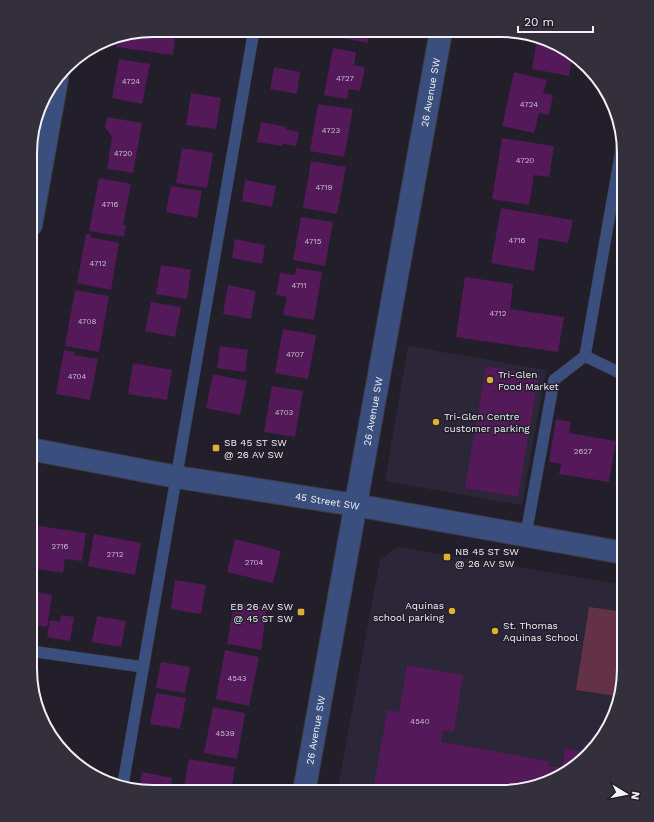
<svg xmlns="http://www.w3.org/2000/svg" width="654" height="822" font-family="'Work Sans',sans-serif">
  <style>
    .built { fill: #2b2739 }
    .green { fill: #643247 }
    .building { fill: #531958 }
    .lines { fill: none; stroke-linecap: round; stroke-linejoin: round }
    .service-casing { stroke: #3f3c48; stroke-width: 12 }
    .minor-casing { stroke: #3f3c48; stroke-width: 24 }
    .tertiary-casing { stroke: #3f3c48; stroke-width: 24 }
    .service { stroke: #3a4f7d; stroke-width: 11 }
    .minor { stroke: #3a4f7d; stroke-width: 22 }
    .tertiary { stroke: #3a4f7d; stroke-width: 22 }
    .poi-dot { fill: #e0b034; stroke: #221f2b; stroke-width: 1.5 }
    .labels { text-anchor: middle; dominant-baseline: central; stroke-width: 3; stroke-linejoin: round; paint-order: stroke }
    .number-label { font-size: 8px; fill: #cbbbd2 }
    .street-label { font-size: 10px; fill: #f3f1fa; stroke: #221f2b }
    .poi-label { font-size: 10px; fill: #f3f1fa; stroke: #221f2b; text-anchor: start }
    .rim { fill: none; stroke: #f3f1fa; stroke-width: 2 }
  </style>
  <rect width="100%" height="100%" fill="#221f2b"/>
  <g class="built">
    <path d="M408,346l138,24 -24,135 -137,-24z"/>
    <path d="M398,547l226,38v92l-21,60 -41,39 -53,16h-172l43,-232z"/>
  </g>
  <path class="green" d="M589,607l35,5v65l-7,19 -41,-6z"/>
  <g class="building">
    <path d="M153,30h23l-3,25 -57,-8 2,-11z"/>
    <path d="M281,30h27l-1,7 -26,-4z"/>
    <path d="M337,31h33l-2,12 -32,-6z"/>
    <path d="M537,39l33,12 2,3 -3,22 -37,-7z"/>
    <path d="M333,48l23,4 -2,13 11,2 -5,24 -11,-2 -2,10 -23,-4z"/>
    <path d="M119,59l31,5 -8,40 -30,-6z"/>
    <path d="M274,67l26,5 -3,22 -27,-5z"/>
    <path d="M514,72l33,8 -4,13 10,2 -4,20 -10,-2 -5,20 -32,-7z"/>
    <path d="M191,93l30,5 -5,31 -30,-4z"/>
    <path d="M318,104l35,5 -9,48 -34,-6z"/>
    <path d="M107,117l35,6 -9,50 -26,-4 5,-32 -7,-10z"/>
    <path d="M261,122l25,5v2l13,3 -3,14 -13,-2v2l-26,-4z"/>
    <path d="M502,138l52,8 -5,31 -15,-2 -5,30 -37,-6z"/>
    <path d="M182,148l31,5 -6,35 -31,-5z"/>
    <path d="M311,161l35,6 -9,47 -34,-6z"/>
    <path d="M99,178l32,6 -8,41h3l-2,12 -35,-6z"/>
    <path d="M245,180l31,6 -4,21 -30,-6z"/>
    <path d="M171,186l31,5 -5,27 -31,-6z"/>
    <path d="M501,208l72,12 -5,23 -29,-5 -5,33 -43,-8z"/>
    <path d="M301,217l32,5 -8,44 -32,-6z"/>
    <path d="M86,234h5l-1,3 29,6 -8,47 -34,-7z"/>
    <path d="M235,239l30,6 -3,19 -30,-6z"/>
    <path d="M161,265l30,5 -4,29 -31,-5z"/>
    <path d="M296,268l26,4 -8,48 -31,-5 4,-18 -11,-2 4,-22 15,2z"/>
    <path d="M465,277l48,7 -3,25 54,8 -6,35 -102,-15z"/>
    <path d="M228,285l28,6 -5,28 -28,-5z"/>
    <path d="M75,290l34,6 -10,56 -34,-6z"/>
    <path d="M151,302l30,5 -6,30 -30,-6z"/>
    <path d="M283,329l33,6 -8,44 -33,-6z"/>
    <path d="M220,346l28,4 -3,22 -28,-4z"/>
    <path d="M64,350l11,2 -1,3 24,4 -8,41 -34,-6z"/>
    <path d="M133,363l39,7 -5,30 -39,-6z"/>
    <path d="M486,366l53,9 -21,122 -53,-9z"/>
    <path d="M213,374l34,7 -7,34 -34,-7z"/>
    <path d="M272,386l31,5 -8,46 -31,-5z"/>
    <path d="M556,419l15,3 -2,11 47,8 -7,41 -50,-8 2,-10 -12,-2z"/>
    <path d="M39,526l47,7 -4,28 -17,-2 -2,14 -31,-5z"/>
    <path d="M94,534l47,9 -6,32 -47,-9z"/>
    <path d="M235,539l46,12 -8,32 -46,-11z"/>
    <path d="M175,580l31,5 -5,29 -30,-5z"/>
    <path d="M30,591l22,4 -5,32 -17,-3z"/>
    <path d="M234,602l33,5 -6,43 -34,-6z"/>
    <path d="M61,615l13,2 -4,24 -23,-4 3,-17 10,2z"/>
    <path d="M97,616l29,5 -5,26 -29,-5z"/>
    <path d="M225,650l34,7 -10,49 -33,-7z"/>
    <path d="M161,662l29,5 -5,26 -29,-5z"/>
    <path d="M407,665l56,10 -9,57 -11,-2 -2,12 108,19 -1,5 14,2 3,-20 23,4 -26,24 -53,16h-136l14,-82 12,2z"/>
    <path d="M156,693l30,5 -6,31 -30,-5z"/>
    <path d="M213,707l32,6 -8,46 -33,-6z"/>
    <path d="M189,759l46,8 -4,25h-48z"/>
    <path d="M142,772l30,6 -2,14h-25l-6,-2z"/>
  </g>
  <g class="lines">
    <g class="service-casing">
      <g id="service">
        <path d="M585,356l37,-211"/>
        <path d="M526,534l28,-154 31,-24 39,19"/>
        <path d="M30,651l113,16"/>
        <path d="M123,784l131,-754"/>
      </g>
    </g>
    <g class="minor-casing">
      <path id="minor" d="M31,225l26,-146"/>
    </g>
    <g class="tertiary-casing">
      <g id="tertiary">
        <path id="s1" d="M30,449l147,28 178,28 269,48"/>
        <path id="s2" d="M304,792l137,-761"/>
      </g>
    </g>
    <use href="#service" class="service"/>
    <use href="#minor" class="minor"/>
    <use href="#tertiary" class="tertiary"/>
  </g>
  <g class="poi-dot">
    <circle cx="490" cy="380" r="4"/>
    <circle cx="436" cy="422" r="4"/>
    <rect x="212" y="444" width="8" height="8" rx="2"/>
    <rect x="443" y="553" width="8" height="8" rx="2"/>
    <circle cx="452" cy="611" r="4"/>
    <rect x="297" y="608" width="8" height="8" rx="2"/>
    <circle cx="495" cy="631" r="4"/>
  </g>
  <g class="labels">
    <g class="number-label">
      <text x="345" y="78">4727</text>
      <text x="131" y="81">4724</text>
      <text x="529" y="104">4724</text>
      <text x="331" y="130">4723</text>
      <text x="123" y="153">4720</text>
      <text x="525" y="160">4720</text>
      <text x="324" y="187">4719</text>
      <text x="110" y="204">4716</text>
      <text x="517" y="240">4716</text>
      <text x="313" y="241">4715</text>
      <text x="98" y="263">4712</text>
      <text x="299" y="285">4711</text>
      <text x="498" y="313">4712</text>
      <text x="87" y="321">4708</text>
      <text x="295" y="354">4707</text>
      <text x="77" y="376">4704</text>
      <text x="284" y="412">4703</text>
      <text x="583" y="451">2627</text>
      <text x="60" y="546">2716</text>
      <text x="115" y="554">2712</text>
      <text x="254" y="562">2704</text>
      <text x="237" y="678">4543</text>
      <text x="420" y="721">4540</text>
      <text x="225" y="733">4539</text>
    </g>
    <g class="street-label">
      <text stroke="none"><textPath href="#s2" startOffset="711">26 Avenue SW</textPath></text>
      <text stroke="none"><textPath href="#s2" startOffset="387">26 Avenue SW</textPath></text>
      <text stroke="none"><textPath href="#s1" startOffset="302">45 Street SW</textPath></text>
      <text stroke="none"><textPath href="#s2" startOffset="63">26 Avenue SW</textPath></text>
    </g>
    <g class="poi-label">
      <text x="498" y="374">Tri-Glen<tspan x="498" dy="12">Food Market</tspan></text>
      <text x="444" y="416">Tri-Glen Centre<tspan x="444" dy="12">customer parking</tspan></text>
      <text x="224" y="442">SB 45 ST SW<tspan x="224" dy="12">@ 26 AV SW</tspan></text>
      <text x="455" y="551">NB 45 ST SW<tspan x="455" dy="12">@ 26 AV SW</tspan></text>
      <text x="444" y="605" text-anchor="end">Aquinas<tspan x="444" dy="12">school parking</tspan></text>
      <text x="293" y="606" text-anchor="end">EB 26 AV SW<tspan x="293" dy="12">@ 45 ST SW</tspan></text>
      <text x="503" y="625">St. Thomas<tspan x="503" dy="12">Aquinas School</tspan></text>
    </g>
  </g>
  <path d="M0 0H654V822H0ZM153 37H501A116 116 0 0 1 617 153V669A116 116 0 0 1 501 785H153A116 116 0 0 1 37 669V153A116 116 0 0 1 153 37Z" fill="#33303c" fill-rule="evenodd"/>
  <path class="rim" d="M153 37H501A116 116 0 0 1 617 153V669A116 116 0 0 1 501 785H153A116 116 0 0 1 37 669V153A116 116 0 0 1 153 37Z"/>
  <g transform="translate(626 794) rotate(100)" stroke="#221f2b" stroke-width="3" paint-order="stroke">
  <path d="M0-3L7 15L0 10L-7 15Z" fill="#f3f1fa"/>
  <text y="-6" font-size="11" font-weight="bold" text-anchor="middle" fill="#f3f1fa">N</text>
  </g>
  <path d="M518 26v6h75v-6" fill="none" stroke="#f3f1fa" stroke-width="2"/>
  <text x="524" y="26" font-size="12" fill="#f3f1fa" stroke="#221f2b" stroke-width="3" paint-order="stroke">20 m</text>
</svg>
